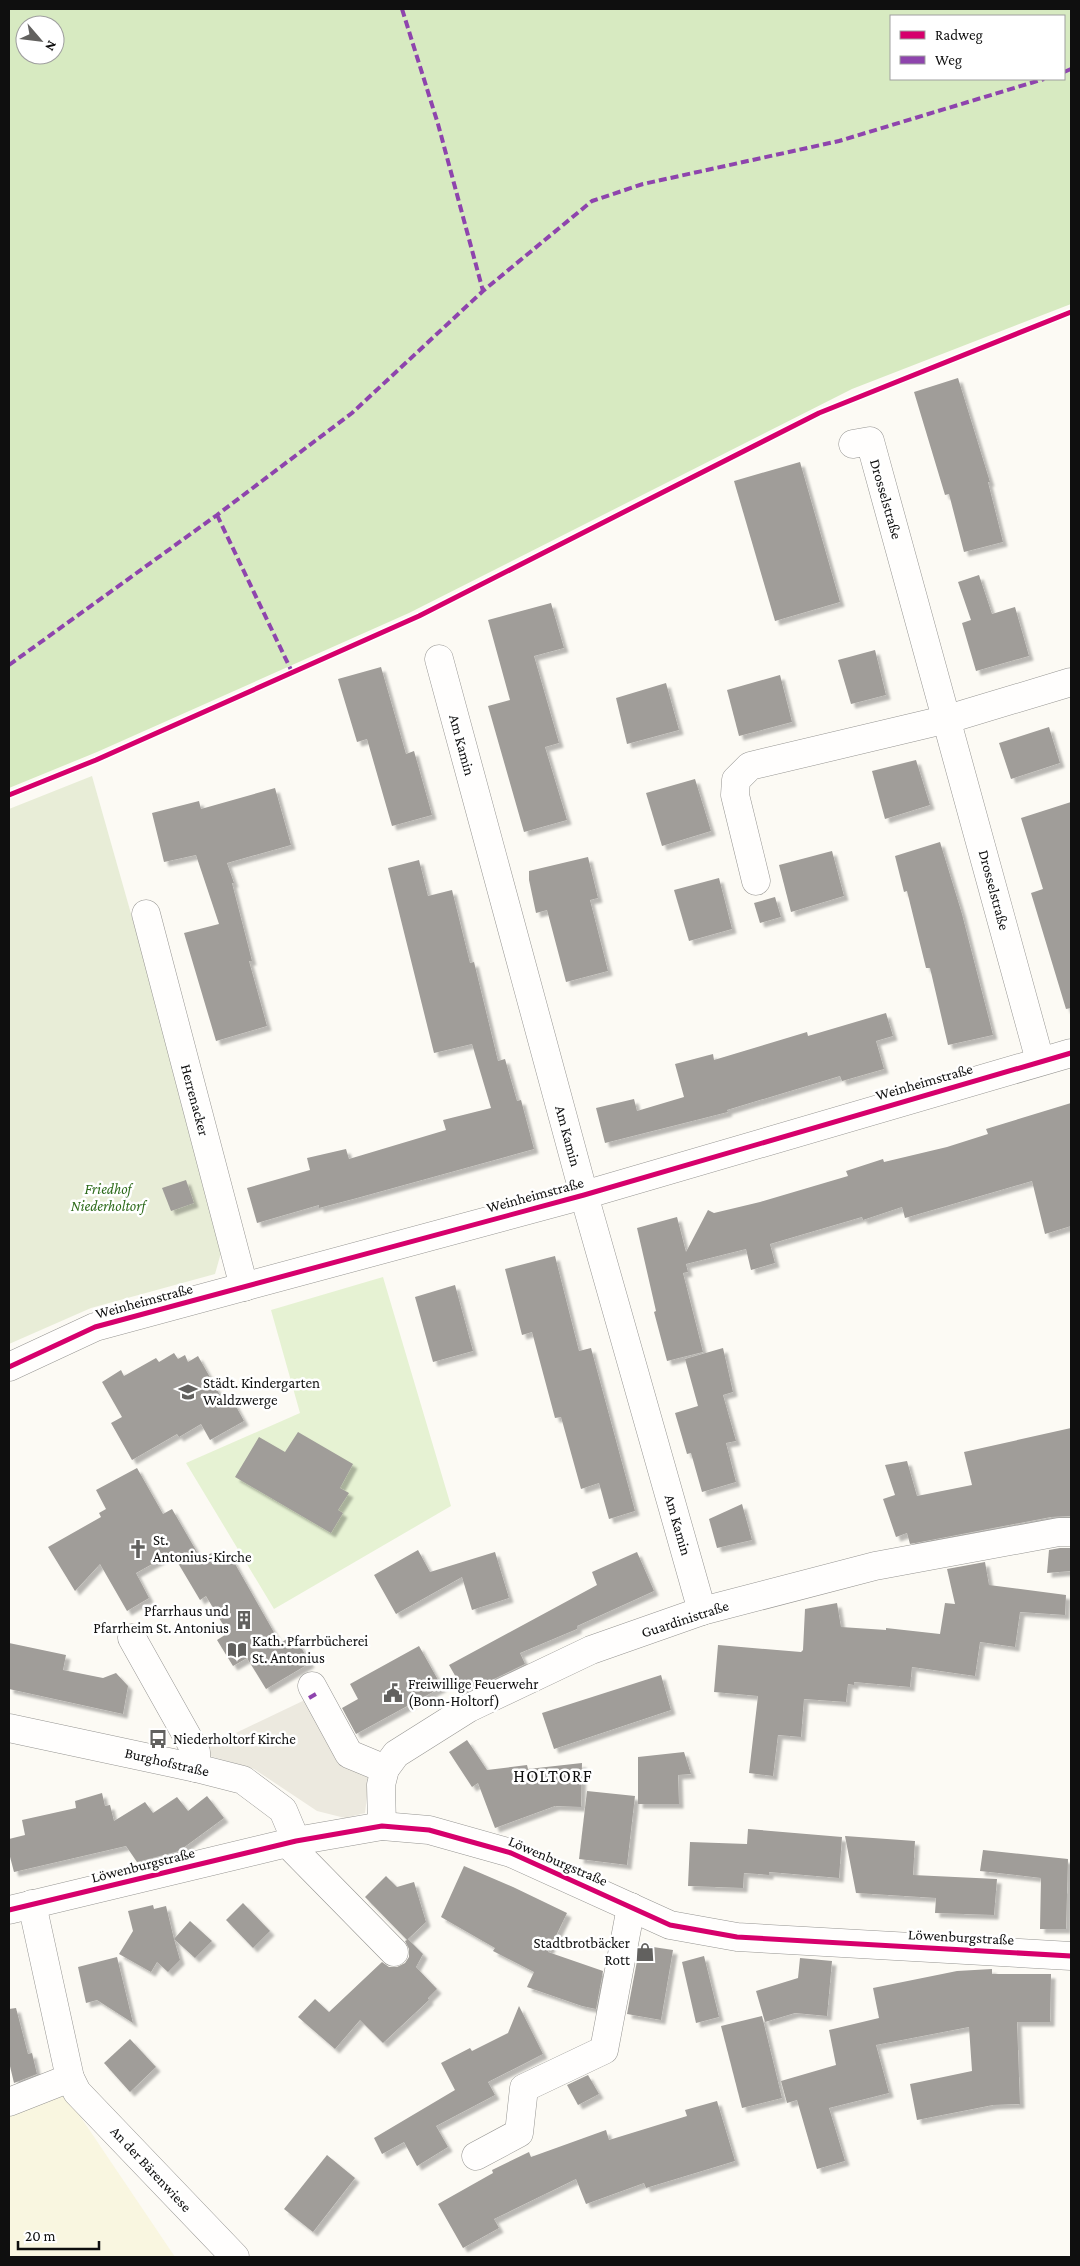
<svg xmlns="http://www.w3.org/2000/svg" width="1080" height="2266" font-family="'Crimson Pro',serif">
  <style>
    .farmland { fill: #f9f6e0 }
    .green { fill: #e6f2d3 }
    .forest { fill: #d7eac1; fill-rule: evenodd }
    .cemetery { fill: #e8edd7 }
    .plaza { fill: #ece9df }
    .building { fill: #a09d99; filter: url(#shadow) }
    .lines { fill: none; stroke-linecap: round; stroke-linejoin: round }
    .minor-casing { stroke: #969592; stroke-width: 29 }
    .minor { stroke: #fffefd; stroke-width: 28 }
    .quiet { stroke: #8e44ad; stroke-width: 4; stroke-dasharray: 8 4; stroke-linecap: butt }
    .cycleway-casing { stroke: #fff; stroke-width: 8 }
    .cycleway { stroke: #d6006c; stroke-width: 5 }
    .labels { text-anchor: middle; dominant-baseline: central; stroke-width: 5; stroke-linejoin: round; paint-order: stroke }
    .street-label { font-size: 15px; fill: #0f0f0f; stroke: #fff }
    .park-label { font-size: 15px; font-style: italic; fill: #2d6b1b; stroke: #fff }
    .poi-label { font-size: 15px; fill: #0f0f0f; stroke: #fff; text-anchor: start }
    .quarter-label { font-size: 18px; letter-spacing: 1px; fill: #0f0f0f; stroke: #fff }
  </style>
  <defs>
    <filter id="shadow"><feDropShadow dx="4.5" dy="4.5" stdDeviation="1" flood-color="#0004"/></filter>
  </defs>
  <rect width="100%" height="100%" fill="#fcfaf4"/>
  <path class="farmland" d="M55,2079l120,178h-166v-160z"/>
  <path class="green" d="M383,1277l68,229 -177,103 -88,-146 114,-50 -29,-103z"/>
  <path class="forest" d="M9,9h1062v295l-219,85 -443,224 -312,139 -88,36zM891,16h173v63h-173zM25,25h30v30h-30z"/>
  <path class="cemetery" d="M92,776l132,466 -9,32 -124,34 -82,36v-535z"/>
  <path class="plaza" d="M309,1698l61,74 -5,41 -20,5 -28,-7 -63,-42 -58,-17z"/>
  <g class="building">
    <path d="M958,378l32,104h-2l15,60 -39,10 -15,-58 -4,1 -31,-103z"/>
    <path d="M800,462l40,140 -65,19 -41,-140z"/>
    <path d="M979,575l13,39 23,-7 14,49 -53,15 -14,-48 9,-3 -13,-38z"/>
    <path d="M551,603l13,45 -30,8 25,87 -14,4 22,73 -43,12 -36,-126 22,-6 -22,-80z"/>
    <path d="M875,650l11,45 -35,9 -13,-44z"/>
    <path d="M381,667l25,87 8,-3 18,64 -40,11 -25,-87 -10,3 -19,-63z"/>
    <path d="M780,675l12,47 -53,14 -12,-46z"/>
    <path d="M666,683l13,47 -52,14 -11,-46z"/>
    <path d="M1049,727l11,36 -49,16 -12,-36z"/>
    <path d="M916,760l14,45 -45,14 -13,-48z"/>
    <path d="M695,779l16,52 -49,15 -16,-53z"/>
    <path d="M275,788l16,57 -64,18 7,20h-2l20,78h-3l18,65 -51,15 -32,-108 35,-9 -23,-69 -32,7 -12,-49 47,-12 2,8z"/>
    <path d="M1071,802v206l-5,1 -35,-116 12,-4 -22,-71z"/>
    <path d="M940,842l22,72 31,121 -45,10 -18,-77h-4l-19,-77 -3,1 -9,-36z"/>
    <path d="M832,851l12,45 -53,16 -12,-47z"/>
    <path d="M588,857l10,41 -8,2 18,71 -42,11 -19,-72 -11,3 -7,-33v-9z"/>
    <path d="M419,860l9,36 24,-6 18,73 4,-1 24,99 7,-2 12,42 4,-1 13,49 -177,49 -38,10v-3l-62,18 -10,-35 63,-18 -3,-12 39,-9 3,10 97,-29 -3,-10 48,-12 -19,-64 -38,9 -46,-185z"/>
    <path d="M719,878l13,51 -43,12 -15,-51z"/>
    <path d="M775,897l6,20 -21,6 -6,-20z"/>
    <path d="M886,1013l7,23 -17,5 8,28 -42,12 -2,-5 -113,34 1,2 -123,31 -9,-35 38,-9 3,12 47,-14 -9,-33 38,-10 1,6 93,-28 1,4z"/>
    <path d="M1071,1103v123l-26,8 -13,-53 -127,37 -3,-11 -39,13 -1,-3 -92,27 5,19 -24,7 -5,-21 -60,15 2,8 -5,1 20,79 -36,9 -13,-49 2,-1 -19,-83 40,-11 9,35 22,-42 6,3 46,-11 88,-26 -2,-5 37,-12 1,3 63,-15 41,-13 -2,-5z"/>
    <path d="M186,1180l8,23 -23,8 -9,-23z"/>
    <path d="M555,1256l24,95 12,-3 44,163 -26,8 -10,-36 -18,6 -20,-72 -6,1 -23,-86 -10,3 -17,-66z"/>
    <path d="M455,1285l18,66 -40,11 -18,-65z"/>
    <path d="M723,1348l10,44 -10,3 13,46 -10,2 10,39 -34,10 -11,-39 -4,1 -12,-41 23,-7 -13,-47z"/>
    <path d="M174,1353l4,6 7,-4 3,7 10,-6 23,41 3,-2 4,6 4,-2 12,22 -34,19 -9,-16 -22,13 -2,-3 -45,26 -21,-37 11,-6 -20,-35 19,-12 3,6 32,-18 3,4z"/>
    <path d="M1071,1428v88l-20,1 -141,27 -3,-11 -11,4 -13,-38 12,-4 -10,-30 22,-4 10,35 55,-11 -8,-33z"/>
    <path d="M298,1432l55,32 -13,24 9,5 -11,17 5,3 -12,20 -96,-56 24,-40 26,15z"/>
    <path d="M137,1468l26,46 9,-5 29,50 12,-7 6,10 11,-7 50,88 14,-8 16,28 -44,26 -19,-31 -14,8 -16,-26 11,-7 -22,-37 -6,4 -28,-47 -36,20 13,25 -22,13 -27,-47 -25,27 -27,-44 53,-30 -2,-4 7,-4 -10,-19z"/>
    <path d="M742,1504l10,36 -35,8 -8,-29z"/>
    <path d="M1060,1548h11v23l-24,2 2,-23z"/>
    <path d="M418,1550l12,22 65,-20 14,46 -37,12 -10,-33 -66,37 -22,-39z"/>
    <path d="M637,1552l17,39 -77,35v3l-57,24 5,11 -60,29 -16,-28 148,-80 -5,-13z"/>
    <path d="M985,1562l4,23 77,10 -1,20 -45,-3 -5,35 -35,-5 -5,34 -63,-9 -2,20 -56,-5v3l-6,-1 -2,18 -42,-3 -3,38 -23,-2 -5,41 -24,-3 9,-77 -44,-4 4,-47 83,7 2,-2 2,-41 32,-6 4,24 45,3v-2l54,6 5,-31 10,1 -8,-35z"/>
    <path d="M9,1643l57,12 -3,15 40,8 13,-5 12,13 -5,28 -114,-25z"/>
    <path d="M419,1646l23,41 -86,47 -14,-26 16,-9 -8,-15z"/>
    <path d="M661,1675l10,35 -117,39 -12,-36z"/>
    <path d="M467,1740l20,30 40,-5 1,4 54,-6 -1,44 -26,-1 -60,22 -17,-45 -6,4 -23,-35z"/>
    <path d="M684,1752l7,22 -13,1 1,29h-41v-47z"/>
    <path d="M587,1791l48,5 -8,69 -48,-6z"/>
    <path d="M102,1793l3,13 5,-1 4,16 31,-19 8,11 24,-16 11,14 19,-15 17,22 -45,33 -42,11 -11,-16 -112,26 -5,-19v-14l16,-4 -3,-15 54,-12 -1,-7z"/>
    <path d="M748,1829l94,8 -3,41 -70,-6v3l-25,-2 -1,15 -55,-2 2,-44 57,2z"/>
    <path d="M845,1836l70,5 -2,34 84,4 -3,36 -59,-2 1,-15 -80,-5z"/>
    <path d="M983,1850l85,9 -2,70h-26l1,-51 -61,-7z"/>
    <path d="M464,1866l49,21 54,26 -19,39 55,19 -7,38 -14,-3 -55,-19 7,-15 -41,-21 2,-3 -54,-31z"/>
    <path d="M386,1876l11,11 17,-5 12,40 -18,17 15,15 -7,13 21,22 -9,9 1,2 -46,43 -23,-23 -25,29 -37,-32 17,-18 14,13 53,-50 7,5h8l8,-4 4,-6v-8l-4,-8 2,-1 -42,-43z"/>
    <path d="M243,1903l27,28 -17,17 -27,-28z"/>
    <path d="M153,1905l1,4 12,-3 8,33 16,-18 22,20 -17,17 -21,-19 6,21 -12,12 -11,-10 -6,10 -32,-18 14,-23 -5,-20z"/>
    <path d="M640,1945l33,5 -12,70 -34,-6z"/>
    <path d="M704,1956l15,61 -23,6 -14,-61z"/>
    <path d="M117,1957l16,66 -36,-23 -11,3 -8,-36z"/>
    <path d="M800,1958l32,3 -5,55 -32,-3 -30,9 -9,-31 42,-13z"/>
    <path d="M992,1969v5h59l-1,48h-33l3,82 -27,1 -76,15 -7,-36 62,-13 -3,-44 -93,18 13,48 -60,15 16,53 -28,8 -20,-69 -10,3 -6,-22 55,-16 -7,-35 50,-12 -6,-30 84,-17z"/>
    <path d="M519,2006l24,48 -55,28 7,13 -59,31 12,21 -31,19 -13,-24 -22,12 -8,-16 81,-48 -14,-27 29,-15 2,3 36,-18z"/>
    <path d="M16,2008l12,46 4,-1 5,21 -23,9 -5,-21v-53z"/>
    <path d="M762,2016l20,82 -40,10 -21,-82z"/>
    <path d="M130,2039l26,28 -26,25 -26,-29z"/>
    <path d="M588,2075l11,19 -21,11 -11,-20z"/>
    <path d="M717,2101l18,60 -89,27 -2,-5 -58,21 -10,-25 -82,40 5,9 -36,20 -25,-44 55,-31 -1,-3 37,-18 2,5 75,-27 3,10 78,-24 -2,-6z"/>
    <path d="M327,2155l28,23 -42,54 -29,-23z"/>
  </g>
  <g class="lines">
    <g class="minor-casing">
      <g id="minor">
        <path d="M853,444l17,-3 170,620"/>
        <path d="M439,659l145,536 118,416"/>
        <path d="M756,881l-21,-86 1,-15 14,-14 198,-47 123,-37"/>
        <path d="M146,914l98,373"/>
        <path d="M9,1367l86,-40 489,-132 487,-142"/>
        <path d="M132,1638l64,114v16"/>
        <path d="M312,1686l37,68 36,15"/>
        <path d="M9,1728l187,40 47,12 40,30 13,31"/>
        <path d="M382,1826l-1,-41 4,-16 11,-15 73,-46 122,-58 111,-39 173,-45 184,-34h12"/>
        <path d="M287,1843l107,109"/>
        <path d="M32,1904l38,174 7,14 158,165"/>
        <path d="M9,1910l287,-69 86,-15 47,4 82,23 159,72 67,12 334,19"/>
        <path d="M9,2102l61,-24"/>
        <path d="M476,2156l43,-23 5,-45 80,-38 27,-143"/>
      </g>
    </g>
    <use href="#minor" class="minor"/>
    <g class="quiet">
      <path d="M402,9l36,115 45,167"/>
      <path d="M1064,72l7,-3"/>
      <path d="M217,515l75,157"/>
      <path d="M9,665l208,-150 135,-102 131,-122 109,-90 51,-17 196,-43 205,-62"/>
      <path d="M309,1698l7,-4"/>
    </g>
    <g class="cycleway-casing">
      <g id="cycleway">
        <path d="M9,795l87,-35 323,-144 400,-203 252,-101"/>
        <path d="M9,1367l86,-40 489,-132 487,-142"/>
        <path d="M9,1910l287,-69 86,-15 47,4 82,23 159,72 67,12 334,19"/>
      </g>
    </g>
    <use href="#cycleway" class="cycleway"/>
  </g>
  <defs>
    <g id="school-bare" transform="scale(1.5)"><path d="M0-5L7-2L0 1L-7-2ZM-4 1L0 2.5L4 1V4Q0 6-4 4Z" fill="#62615f" stroke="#fff" stroke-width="2.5" paint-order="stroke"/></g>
    <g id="church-bare" transform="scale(1.5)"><path d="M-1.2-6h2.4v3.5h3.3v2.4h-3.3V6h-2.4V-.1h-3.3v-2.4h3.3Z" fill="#62615f" stroke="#fff" stroke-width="2.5" paint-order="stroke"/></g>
    <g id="building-bare" transform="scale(1.5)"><path d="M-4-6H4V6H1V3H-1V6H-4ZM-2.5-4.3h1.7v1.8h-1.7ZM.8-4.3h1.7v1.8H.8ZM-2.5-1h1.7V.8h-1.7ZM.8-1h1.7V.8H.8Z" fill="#62615f" stroke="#fff" stroke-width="2.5" paint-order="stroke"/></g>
    <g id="library-bare" transform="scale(1.5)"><path d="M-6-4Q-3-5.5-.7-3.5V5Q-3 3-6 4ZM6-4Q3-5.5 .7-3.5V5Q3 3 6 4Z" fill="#62615f" stroke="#fff" stroke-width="2.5" paint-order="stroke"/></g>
    <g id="civic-bare" transform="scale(1.5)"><path d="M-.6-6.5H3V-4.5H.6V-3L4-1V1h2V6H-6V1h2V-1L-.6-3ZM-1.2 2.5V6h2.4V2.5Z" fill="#62615f" stroke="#fff" stroke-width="2.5" paint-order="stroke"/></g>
    <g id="bus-bare" transform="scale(1.5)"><path d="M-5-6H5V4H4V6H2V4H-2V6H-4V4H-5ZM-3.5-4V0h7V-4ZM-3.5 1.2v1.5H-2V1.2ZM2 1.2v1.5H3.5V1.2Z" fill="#62615f" stroke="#fff" stroke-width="2.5" paint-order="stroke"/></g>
    <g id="shop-bare" transform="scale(1.5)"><path d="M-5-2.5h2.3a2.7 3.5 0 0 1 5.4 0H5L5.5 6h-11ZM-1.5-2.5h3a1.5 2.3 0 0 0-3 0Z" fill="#62615f" stroke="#fff" stroke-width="2.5" paint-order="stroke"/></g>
  </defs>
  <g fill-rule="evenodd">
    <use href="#school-bare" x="188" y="1392"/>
    <use href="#church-bare" x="138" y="1549"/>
    <use href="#building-bare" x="244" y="1620"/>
    <use href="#library-bare" x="237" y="1650"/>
    <use href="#civic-bare" x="393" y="1693"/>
    <use href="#bus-bare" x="158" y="1739"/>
    <use href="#shop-bare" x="645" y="1952"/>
  </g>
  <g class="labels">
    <g class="street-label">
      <text transform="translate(886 499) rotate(74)">Drosselstraße</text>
      <text transform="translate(462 745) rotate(75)">Am Kamin</text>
      <text transform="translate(994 890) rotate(75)">Drosselstraße</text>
      <text transform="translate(924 1082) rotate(-16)">Weinheimstraße</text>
      <text transform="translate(195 1100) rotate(75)">Herrenacker</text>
      <text transform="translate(568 1136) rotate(75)">Am Kamin</text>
      <text transform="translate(535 1195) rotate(-15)">Weinheimstraße</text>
      <text transform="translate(144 1301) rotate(-15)">Weinheimstraße</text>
      <text transform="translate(678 1525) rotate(74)">Am Kamin</text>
      <text transform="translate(685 1619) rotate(-18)">Guardinistraße</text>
      <text transform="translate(167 1762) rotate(13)">Burghofstraße</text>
      <text transform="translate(558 1861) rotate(23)">Löwenburgstraße</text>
      <text transform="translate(143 1865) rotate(-14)">Löwenburgstraße</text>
      <text transform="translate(961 1937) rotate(3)">Löwenburgstraße</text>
      <text transform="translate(151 2169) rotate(47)">An der Bärenwiese</text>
    </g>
    <g class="park-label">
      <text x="108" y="1189">Friedhof<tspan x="108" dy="17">Niederholtorf</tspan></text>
    </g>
    <g class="poi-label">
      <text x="203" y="1383">Städt. Kindergarten<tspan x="203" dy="17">Waldzwerge</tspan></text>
      <text x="153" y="1540">St.<tspan x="153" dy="17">Antonius-Kirche</tspan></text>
      <text x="229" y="1611" text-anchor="end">Pfarrhaus und<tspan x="229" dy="17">Pfarrheim St. Antonius</tspan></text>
      <text x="252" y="1641">Kath. Pfarrbücherei<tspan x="252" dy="17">St. Antonius</tspan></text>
      <text x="408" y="1684">Freiwillige Feuerwehr<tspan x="408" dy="17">(Bonn-Holtorf)</tspan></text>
      <text x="173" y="1739">Niederholtorf Kirche</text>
      <text x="630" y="1943" text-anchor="end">Stadtbrotbäcker<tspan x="630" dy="17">Rott</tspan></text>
    </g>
    <g class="quarter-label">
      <text x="553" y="1776">HOLTORF</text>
    </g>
  </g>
  <rect width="1080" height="2266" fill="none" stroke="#0f0f0f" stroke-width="20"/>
  <rect x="890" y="15" width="175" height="65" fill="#ffffff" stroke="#9f9f9f"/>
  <rect x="900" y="31" width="25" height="8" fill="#d6006c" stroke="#9f9f9f"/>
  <text x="935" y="40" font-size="15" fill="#0f0f0f">Radweg</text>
  <rect x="900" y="56" width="25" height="8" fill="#8e44ad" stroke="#9f9f9f"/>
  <text x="935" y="65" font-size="15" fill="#0f0f0f">Weg</text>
  <g transform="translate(40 40) rotate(118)"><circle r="24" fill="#ffffff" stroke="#9f9f9f"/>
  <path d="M0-4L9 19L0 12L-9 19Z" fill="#62615f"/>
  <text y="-8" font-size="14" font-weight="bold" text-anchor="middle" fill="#0f0f0f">N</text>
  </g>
  <path d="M18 2241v8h81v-8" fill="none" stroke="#0f0f0f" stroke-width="2.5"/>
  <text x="25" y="2241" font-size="15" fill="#0f0f0f" stroke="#ffffff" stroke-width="4" paint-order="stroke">20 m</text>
</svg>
